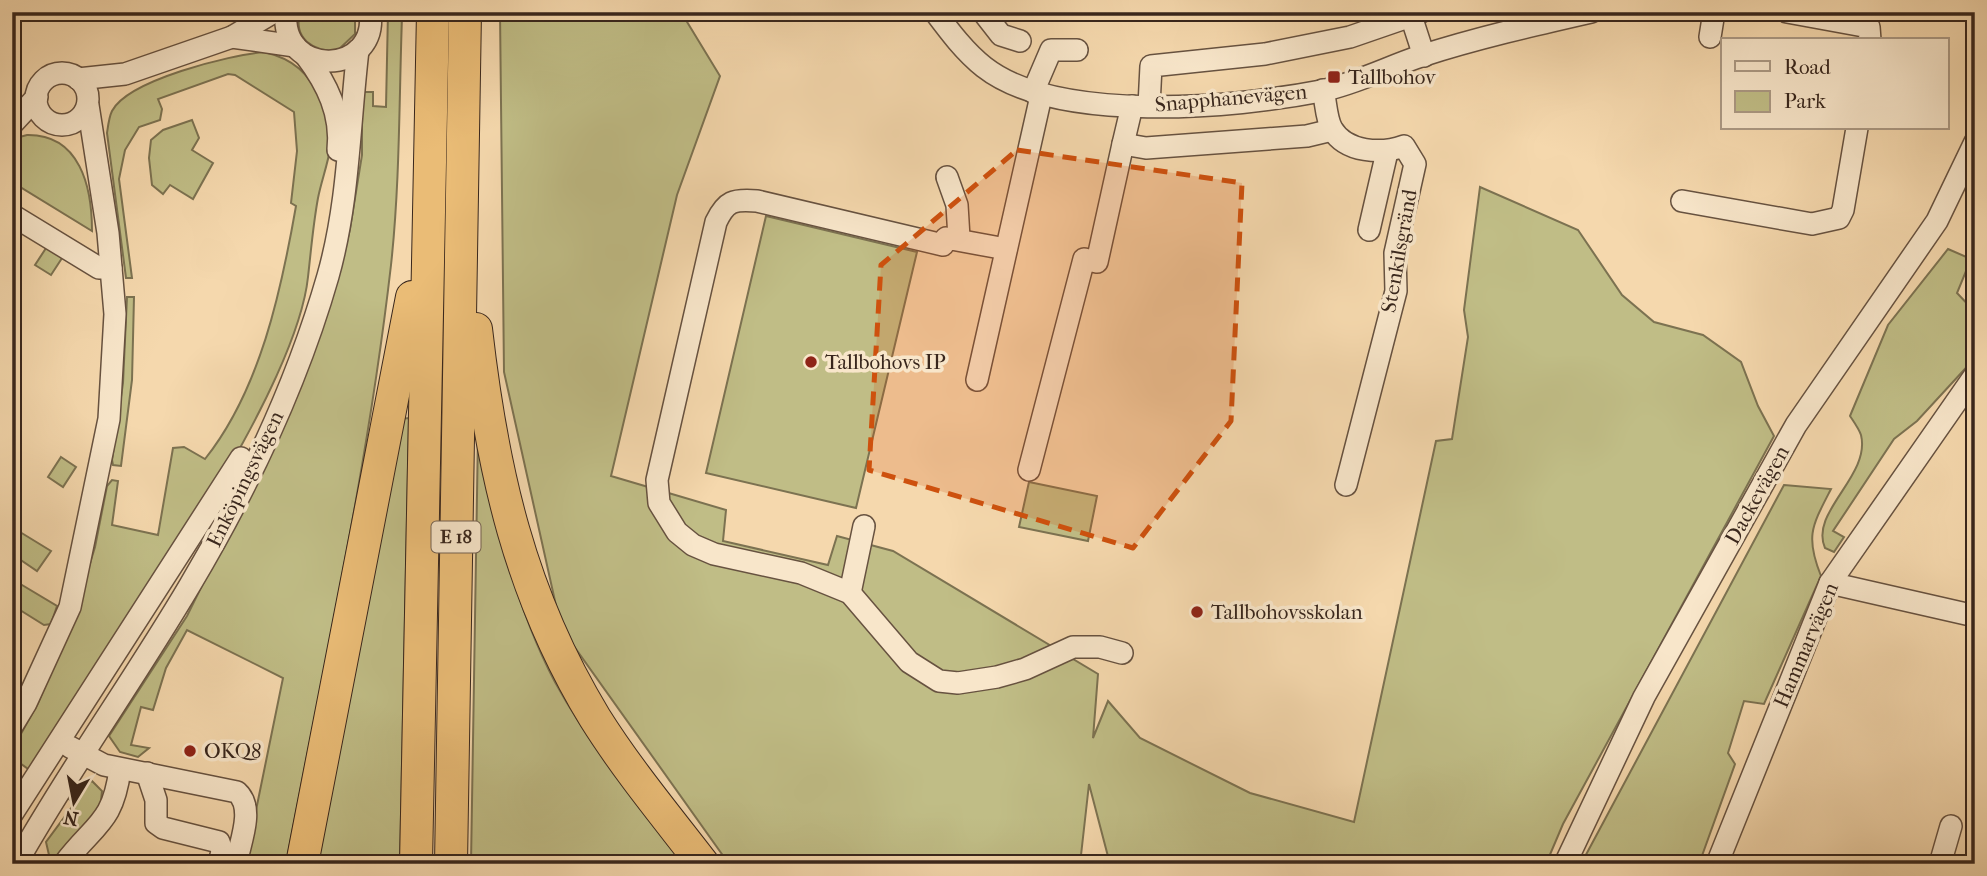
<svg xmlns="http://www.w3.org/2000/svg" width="1987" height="876" font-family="'IM FELL French Canon',serif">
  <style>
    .green { fill: #c0bd86; stroke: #7c7251; stroke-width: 2 }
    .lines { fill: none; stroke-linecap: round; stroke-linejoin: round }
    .minor-casing { stroke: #675240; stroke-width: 24 }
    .highway-casing { stroke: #38261c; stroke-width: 34 }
    .minor { stroke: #f8e6ca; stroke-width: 21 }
    .highway { stroke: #eabc76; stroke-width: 32 }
    .marked { fill: #ce510e; fill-opacity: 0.2; stroke: #ce510e; stroke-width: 5; stroke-dasharray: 14 9; stroke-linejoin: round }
    .poi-dot { fill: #8f2418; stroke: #f8e6ca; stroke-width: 2.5 }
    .labels { text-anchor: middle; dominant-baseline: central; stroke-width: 7; stroke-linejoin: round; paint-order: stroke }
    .shield { fill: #f8e6ca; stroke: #726050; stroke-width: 2 }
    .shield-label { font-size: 19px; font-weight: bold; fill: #38261c }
    .poi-label { font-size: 21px; fill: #38261c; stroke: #f8e6ca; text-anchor: start }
    .street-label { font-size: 21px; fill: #38261c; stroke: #f8e6ca }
  </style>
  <rect width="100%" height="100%" fill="#f5d8ad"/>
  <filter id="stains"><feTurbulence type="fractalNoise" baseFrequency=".00286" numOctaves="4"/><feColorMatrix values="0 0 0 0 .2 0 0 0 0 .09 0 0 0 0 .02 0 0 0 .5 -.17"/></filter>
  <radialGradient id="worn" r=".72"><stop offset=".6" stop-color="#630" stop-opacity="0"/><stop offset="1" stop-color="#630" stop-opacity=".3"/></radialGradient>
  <g class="green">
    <path d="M300,12h55v22l-18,17c-24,0 -44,-12 -37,-39z"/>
    <path d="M388,12h12l2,5c-3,82 -2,166 -11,248 -23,201 -67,400 -105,599h-41l38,-186 -96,-48 -21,38 -13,42 -12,-3 -10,38 18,3 -11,9 -18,-5 -11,-16 78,-120 111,-225 43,-124 9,-38 12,-74v-63h11v14l13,1z"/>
    <path d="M500,12h181l39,64 -43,119 -66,281 115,34 -3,31 105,24 9,-29 56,15 205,123 -5,64 15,-37 32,37 110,55 104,29 82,-381 16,-2 16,-102 -4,-27 16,-123 98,43 44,65 32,27 49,13 38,27 17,44 16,30 -211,388 -17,40h-436l-21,-80 -9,80h-351l-168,-236 -57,-256z"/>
    <path d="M264,52c30,7 44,21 58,48 2,6 8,14 9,20 4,27 -8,53 -13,78 -5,27 -7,53 -10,79 -6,57 -51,142 -80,192l-197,302 -14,-10 -5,8v-19l26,-47 33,-78 24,-78 12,-61 5,-6 6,1 -6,44 46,10 15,-87 11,-1 21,12c55,-69 76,-167 91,-253l-5,-3 6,-52 -3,-39 -59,-37 -7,-1 -70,25 4,10 -2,11 -21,7 -14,23 -6,29 13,99h-6l-19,-145c1,-7 2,-16 5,-22 16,-31 118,-56 152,-59z"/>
    <path d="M192,120l7,18 -7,12 21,13 -20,36 -23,-14 -7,9 -11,-9 -3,-27 2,-18 12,-10z"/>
    <path d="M27,135c53,-1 65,52 65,96l-72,-44 -8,4v-52z"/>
    <path d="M766,216l151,36 -61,256 -150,-35z"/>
    <path d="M48,245l16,10 -13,20 -16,-10z"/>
    <path d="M1948,249l23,10 -14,34 18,19v46l-58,63 -23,18 -61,92 11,6 -10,15 -9,-4c-16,-36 46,-72 36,-113 -2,-6 -7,-13 -11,-19l38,-91z"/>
    <path d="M127,297h7l-2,83 -11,86 -8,-1 -1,-5 11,-77z"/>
    <path d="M409,418l-9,446h-86l85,-445z"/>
    <path d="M478,434c18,85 36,170 77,248 35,64 84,124 129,182h-213z"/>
    <path d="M61,457l15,10 -13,20 -15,-10z"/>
    <path d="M1029,482l68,14 -9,45 -69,-14z"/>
    <path d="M1784,485l47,4c-19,37 -26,47 -10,87l-57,128 -20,-3 -16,52 7,11 -36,100h-118z"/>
    <path d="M20,532l31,19 -14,20 -25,-17v-10z"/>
    <path d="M12,579l45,27 -6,18 -7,1 -32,-20z"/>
    <path d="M92,781l10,10 -2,19 -43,54h-14l6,-9 -3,-13 28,-38 -7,-7 6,-8z"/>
  </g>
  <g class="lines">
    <g class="minor-casing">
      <g id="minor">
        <path d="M286,12c-6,67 93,64 84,0"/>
        <path d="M935,12c15,20 30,40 49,55 73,57 250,41 337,24 34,-7 67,-24 100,-35 56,-18 113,-31 170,-44"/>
        <path d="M983,12l18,23 19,6"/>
        <path d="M1421,12l-10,4 13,40"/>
        <path d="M1787,12l82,15 1,13"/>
        <path d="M232,37l63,9"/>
        <path d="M1710,37l4,-25"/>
        <path d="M306,56c21,28 36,58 32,94"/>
        <circle cx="62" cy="99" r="26"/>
        <path d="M78,79l47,-5 107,-37 42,-25"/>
        <path d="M1323,90c3,12 3,29 9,39 14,24 50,25 72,17l11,18 -20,89 1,38 -50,194"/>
        <path d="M1033,92l18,-42h26"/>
        <path d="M1149,106l2,-40 114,-12 85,-17 61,-21"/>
        <path d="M12,124l25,-27"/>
        <path d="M1123,144l9,-38"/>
        <path d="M947,177l10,28 2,33"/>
        <path d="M1682,201l130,23 27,-6 4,-8 14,-82"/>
        <path d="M12,215l87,53h12"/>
        <path d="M1369,230l18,-78"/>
        <path d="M1006,249l-60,-11 -3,7 -186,-44c-24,-2 -31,0 -41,21l-59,258 2,23 18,29 16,13 21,9 87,19 49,20 59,69 30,19 19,2 39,-6 28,-8 48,-22h27l22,6"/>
        <path d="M977,380l64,-284"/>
        <path d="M1029,470l55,-211 13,3 26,-118 23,4 161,-12 25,-6"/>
        <path d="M1830,583l145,33"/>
        <path d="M850,593l14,-67"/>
        <path d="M12,726l14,-23 44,-96 39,-188 6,-105 -7,-81 -20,-128"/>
        <path d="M70,747l34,18 133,27c18,16 3,50 -1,72"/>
        <path d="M147,773l9,27v23l7,5 56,14 3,9 -3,13"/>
        <path d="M12,814l229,-356"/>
        <path d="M16,864c54,-96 118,-184 174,-279 57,-96 107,-201 138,-309 21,-74 21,-150 30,-226"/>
        <path d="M64,864c30,-40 49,-40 56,-95"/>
        <path d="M1565,864l79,-167 152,-272 141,-204 38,-79"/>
        <path d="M1717,864l113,-281 145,-208"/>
        <path d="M1940,864l11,-38"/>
      </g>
    </g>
    <g class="highway-casing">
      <g id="highway">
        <path d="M476,329c16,141 44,266 119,389 32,51 71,98 108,146"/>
        <path d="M302,864l110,-567"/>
        <path d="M416,864l17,-852"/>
        <path d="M451,864l14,-852"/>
      </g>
    </g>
    <use href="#minor" class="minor"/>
    <use href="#highway" class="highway"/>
  </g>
  <path class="marked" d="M1017,150l225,33 -11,238 -98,127 -264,-78 12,-205z"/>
  <g class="poi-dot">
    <rect x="1327" y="70" width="14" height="14" rx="3.5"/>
    <circle cx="811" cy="362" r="7"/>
    <circle cx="1197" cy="612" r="7"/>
    <circle cx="190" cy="751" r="7"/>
  </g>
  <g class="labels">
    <rect class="shield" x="431.5" y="521.5" width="49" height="31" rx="5"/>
    <g class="shield-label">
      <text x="456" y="537">E 18</text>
    </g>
    <g class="poi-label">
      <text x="1348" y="77">Tallbohov</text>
      <text x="825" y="362">Tallbohovs IP</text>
      <text x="1211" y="612">Tallbohovsskolan</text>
      <text x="204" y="751">OKQ8</text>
    </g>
    <g class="street-label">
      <text transform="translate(1231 98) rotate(-5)">Snapphanevägen</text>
      <text transform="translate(1399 251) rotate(-80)">Stenkilsgränd</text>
      <text transform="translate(245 479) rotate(-64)">Enköpingsvägen</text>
      <text transform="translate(1757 495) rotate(-61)">Dackevägen</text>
      <text transform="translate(1806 645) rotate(-67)">Hammarvägen</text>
    </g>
  </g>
  <rect width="1987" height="876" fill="none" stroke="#f5d8ad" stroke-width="42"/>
  <rect x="14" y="14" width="1959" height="848" fill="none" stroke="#38261c" stroke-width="3.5"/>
  <rect x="21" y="21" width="1945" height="834" fill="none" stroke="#38261c" stroke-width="2"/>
  <rect x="1721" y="38" width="228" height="91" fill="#f8e6ca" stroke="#ab9984" stroke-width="2"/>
  <rect x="1735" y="61" width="35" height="10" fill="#f8e6ca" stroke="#ab9984" stroke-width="2"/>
  <text x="1784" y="74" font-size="21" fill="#38261c">Road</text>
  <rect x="1735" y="91" width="35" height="21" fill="#c0bd86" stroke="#ab9984" stroke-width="2"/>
  <text x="1784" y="108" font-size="21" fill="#38261c">Park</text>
  <g transform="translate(74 802) rotate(190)" stroke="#f8e6ca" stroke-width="5" paint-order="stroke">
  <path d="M0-5L12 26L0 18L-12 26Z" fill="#38261c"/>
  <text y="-10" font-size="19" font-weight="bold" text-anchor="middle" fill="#38261c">N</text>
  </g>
  <rect width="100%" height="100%" filter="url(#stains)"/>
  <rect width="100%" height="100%" fill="url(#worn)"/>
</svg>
